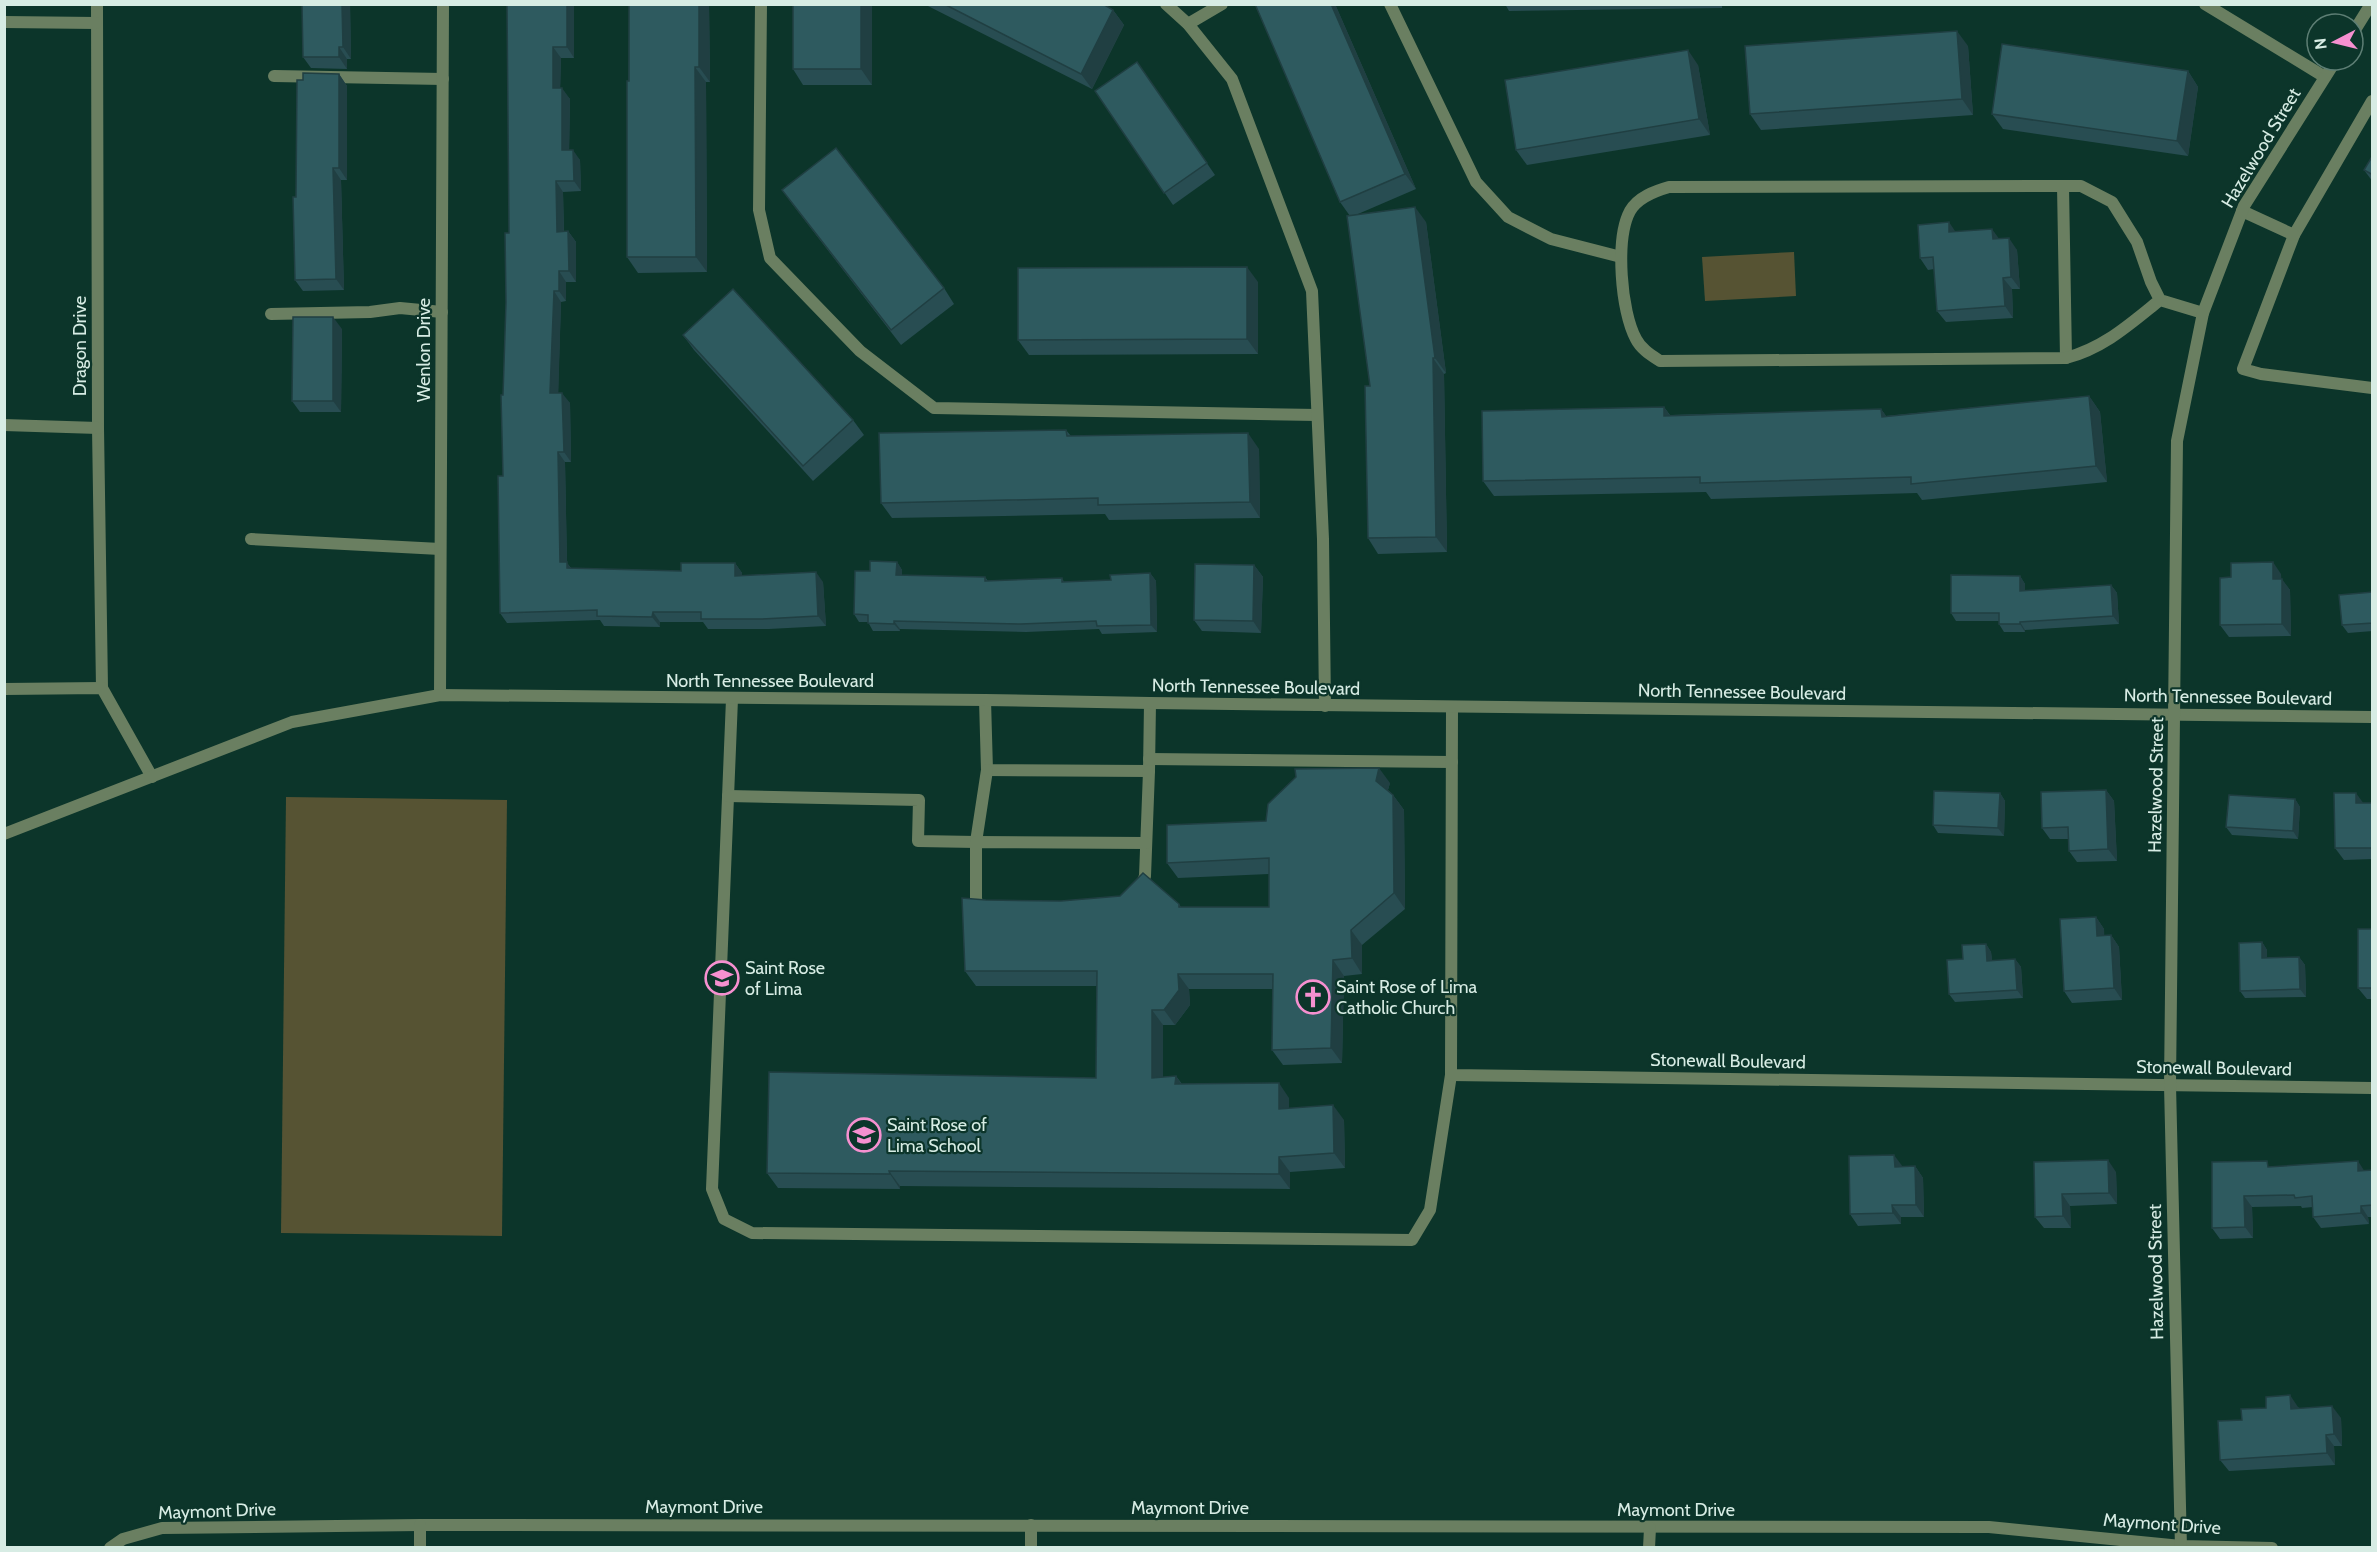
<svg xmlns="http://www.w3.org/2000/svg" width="2377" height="1552" font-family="Cabin,sans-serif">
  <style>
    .green { fill: #565333 }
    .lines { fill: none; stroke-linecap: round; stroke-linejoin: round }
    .service { stroke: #6a7f61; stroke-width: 12 }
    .minor { stroke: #6a7f61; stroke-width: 12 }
    .wall { fill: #284d52 }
    .shaded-wall { fill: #203f42 }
    .building { fill: #2e5a5f; stroke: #203f42; stroke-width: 1.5 }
    .labels { text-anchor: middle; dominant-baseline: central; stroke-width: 4.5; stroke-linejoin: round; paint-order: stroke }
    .street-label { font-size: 18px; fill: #d7ece4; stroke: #0c352a }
    .poi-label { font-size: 18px; fill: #d7ece4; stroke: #0c352a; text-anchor: start }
  </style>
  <rect width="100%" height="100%" fill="#0c352a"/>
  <g class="green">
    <path d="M1794,252l2,44 -91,5 -3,-44z"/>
    <path d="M286,797l221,3 -5,436 -221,-3z"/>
  </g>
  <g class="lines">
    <g class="service">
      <path d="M761,4l-2,206 11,48 90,93 74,57 383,7"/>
      <path d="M1166,4l22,20 44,55 80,212 11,248 2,167"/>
      <path d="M1390,4l86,178 32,35 43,22 70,18"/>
      <path d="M2205,4l120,73"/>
      <path d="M1188,24l34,-20"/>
      <path d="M274,76l169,3"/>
      <path d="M2372,101l-78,134 -51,134 18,5 111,14"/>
      <path d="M2063,186l3,172"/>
      <path d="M2242,211l52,24"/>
      <path d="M2160,300c-30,24 -56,48 -94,58l-406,3c-9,-6 -19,-12 -24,-22 -15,-27 -21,-100 -6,-128 8,-14 25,-20 39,-24l412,-1 31,16 25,40 14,40 9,18 43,13"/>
      <path d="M271,314l99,-2 30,-4 42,4"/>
      <path d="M251,539l189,10"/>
      <path d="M732,699l-20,490 12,30 28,14 660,7 18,-30 21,-135"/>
      <path d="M985,700l2,70 162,1 1,-68"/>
      <path d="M1149,759l303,3"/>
      <path d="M728,796l191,4 -1,41 58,1 11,-72"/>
      <path d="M1140,889l5,-13 4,-105"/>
      <path d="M988,907l-8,-1 -4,-6v-58l170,1"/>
    </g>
    <g class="minor">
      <path d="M97,4l1,424 4,260"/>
      <path d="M4,22l92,1"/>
      <path d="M2353,33l18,-29"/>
      <path d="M4,425l94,3"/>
      <path d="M4,689l98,-1 50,89"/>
      <path d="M440,695l3,-691"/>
      <path d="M1452,707l-1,368 921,13"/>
      <path d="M4,834l288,-112 148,-27 545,5 165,3 1222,14"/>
      <path d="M1031,1525v23"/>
      <path d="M110,1548l13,-9 39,-11 258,-3 1569,2 192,19 91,2"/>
      <path d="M420,1548v-23"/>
      <path d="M1649,1548l1,-20"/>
      <path d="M2181,1548l-11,-463 7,-644 26,-128 41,-107 92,-146"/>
    </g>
  </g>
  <g class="wall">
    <path d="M302,4h48l1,55h-4v10l-36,-1 -8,-11z"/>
    <path d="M507,4h67v54h-13l-1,30 10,11 -1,51 11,10 1,31 -18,1 1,40 4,-1 8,11v40h-10v19l-5,1 -3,91 12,10 1,59h-6l2,101 4,5 110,3 54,-8 7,10v3l81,6 3,44 -57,3h-61l-5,-7h-43v5l-56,-1 -4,-6 -93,3 -7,-10 3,-137v-81l6,-162z"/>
    <path d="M629,4h80l1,78h-4l1,190 -69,1 -11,-16z"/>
    <path d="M793,4h79v81h-69l-10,-16z"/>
    <path d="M924,4h179l10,6 11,15 -32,64z"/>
    <path d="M1335,4l81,185 -58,25 68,8 20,151 -2,1 3,178 -69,2 -10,-16 2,-152 -20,-170 -10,-14z"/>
    <path d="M1505,4h217v4l-213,3z"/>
    <path d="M1968,46l5,69 -212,15 -11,-16z"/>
    <path d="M1137,62l78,113 -42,30 -78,-114z"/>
    <path d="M1698,65l12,70 -183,30 -11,-15z"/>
    <path d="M2188,71l10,16 -10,69 -185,-27 -11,-15z"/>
    <path d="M339,74l8,12v94h-6l3,110 -41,1 -8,-11 1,-83 7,-117z"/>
    <path d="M2373,155v27l-9,-12z"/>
    <path d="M782,190l162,98 10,16 -53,41 -108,-140z"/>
    <path d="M1955,231l45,8 17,11 3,39h-8l1,29 -67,4 -9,-11 -3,-42 -6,1 -8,-12z"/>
    <path d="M1258,282v72l-229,1 -11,-15z"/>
    <path d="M342,329l-1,83h-41l-8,-11z"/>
    <path d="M683,335l170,85 11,15 -51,46 -119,-131z"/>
    <path d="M2089,396l11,16 7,70 -185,18 -5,-7 -206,6 -5,-7 -212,4 -11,-15 181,-74 6,8 211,-6 5,7z"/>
    <path d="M1066,430l5,6 188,13 1,69 -151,2 -4,-6 -213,4 -11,-15z"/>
    <path d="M897,562l5,8v5l83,2 3,4 74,-3 2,4 47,-2 39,-7 6,8 1,51 -55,2 -3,-5 -73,3 -126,-3v2h-27l-5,-9h-9l-5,-8 16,-43z"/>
    <path d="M1254,565l9,12 -2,56 -59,-2 -8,-11z"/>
    <path d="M2281,574v5l9,11 1,46 -62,1 -9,-12z"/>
    <path d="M2020,576l5,8v7l86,-6 6,8 2,31 -94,6v2h-21l-5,-8v-3h-43l-5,-8z"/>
    <path d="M2373,592v39l-25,2 -6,-8z"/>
    <path d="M1390,783l-2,7 5,5 11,15 1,99 -43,36v29l-18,2 -2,87 -59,2 -11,-15 1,-61h-84l1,16 -15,20h-12v52l13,-1 6,8 107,14v10l55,12 1,48 -55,4v17l-390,-3v3l-122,-1 -11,-15 329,-95 1,-92h-121l-11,-15 21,-71 193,4 2,3h88v-33l-91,4 -11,-15 99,-42z"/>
    <path d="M2106,790l8,11 3,60 -40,1 -8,-11 -1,-12h-18l-8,-11z"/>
    <path d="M2000,793l5,8 -1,35 -66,-3 -5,-8z"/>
    <path d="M2295,799l5,8 -2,32 -66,-4 -6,-8z"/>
    <path d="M2363,803h10v56l-29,1 -9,-12z"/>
    <path d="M2096,917l8,12v7l7,-1 8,12 3,53 -50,3 -8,-12z"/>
    <path d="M2373,929v70h-6l-9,-11z"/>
    <path d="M2262,942l5,8v8l32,-1 6,8 1,32 -61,1 -5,-7z"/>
    <path d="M1986,944l5,8 1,9 23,-2 6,8 2,31 -68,4 -6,-8 14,-35z"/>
    <path d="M2034,1162l82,10 1,32 -47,2 1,22h-27l-9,-11z"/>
    <path d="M1915,1166l8,12 1,39h-23v7l-43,2 -8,-12 52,-47z"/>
    <path d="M2272,1167l92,3h9v47h-5l1,7 -48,4 -8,-11v-10l-11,1 -1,-2 -49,1 1,31 -33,1 -8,-11z"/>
    <path d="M2298,1407l1,1 42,10 1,28h-8l1,19 -106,6 -9,-11 22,-40z"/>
  </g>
  <g class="shaded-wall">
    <path d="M342,4h8l1,55 -8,-12z"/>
    <path d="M567,4h7v54l-7,-11z"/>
    <path d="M699,4h10l1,78 -11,-15z"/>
    <path d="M861,4h11v81l-11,-16z"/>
    <path d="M1331,4h4l81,185 -11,-15z"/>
    <path d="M1113,10l11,15 -32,64 -11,-15z"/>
    <path d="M1957,31l11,15 5,69 -11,-16z"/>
    <path d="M339,47l8,12v10l-8,-12z"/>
    <path d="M553,47l8,11 -1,41 -7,-11z"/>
    <path d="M1688,50l10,15 12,70 -11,-16z"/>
    <path d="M695,67l11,15 1,190 -11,-15z"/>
    <path d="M2188,71l10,16 -10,69 -11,-15z"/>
    <path d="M339,74l8,12v94l-8,-12z"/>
    <path d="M562,88l8,11 -1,62 -7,-11z"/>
    <path d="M573,150l7,10 1,31 -7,-10z"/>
    <path d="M333,168l8,12 3,110 -8,-11z"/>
    <path d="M556,181l7,11 1,50 -7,-10z"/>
    <path d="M1415,207l11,15 20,151 -11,-15z"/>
    <path d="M1949,222l8,12 -8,-2z"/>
    <path d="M1992,229l8,11 -7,-1z"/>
    <path d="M568,231l8,11v40l-7,-11z"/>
    <path d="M2009,238l8,12 3,39 -9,-12z"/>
    <path d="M1247,267l11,15v72l-11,-15z"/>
    <path d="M559,271l7,11v19l-7,-10z"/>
    <path d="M2003,278l9,11 1,29 -8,-12z"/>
    <path d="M554,291l7,11 -3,102 -8,-11z"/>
    <path d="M333,317l9,12 -1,83 -8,-11z"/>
    <path d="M1433,358l11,16 3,178 -11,-15z"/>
    <path d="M562,393l8,10 1,59 -7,-10z"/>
    <path d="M2089,396l11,16 7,70 -11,-16z"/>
    <path d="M1664,407l11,16 -11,-7z"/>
    <path d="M1881,409l11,15 -10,-7z"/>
    <path d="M1248,433l11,16 1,69 -10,-16z"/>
    <path d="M558,452l7,10 2,101 7,9 -14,-10z"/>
    <path d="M897,562l5,8v13l-6,-8z"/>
    <path d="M2273,562l8,12 1,17 -9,-12z"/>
    <path d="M735,563l7,10v14l-7,-11z"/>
    <path d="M1254,565l9,12 -2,56 -8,-12z"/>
    <path d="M816,572l7,10 3,44 -8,-10z"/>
    <path d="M1150,573l6,8 1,51 -6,-7z"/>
    <path d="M2020,576l5,8v15l-5,-8z"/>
    <path d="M2282,579l8,11 1,46 -9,-12z"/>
    <path d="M2111,585l6,8 2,31 -6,-8z"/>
    <path d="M653,612l7,10v5l-8,-10z"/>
    <path d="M894,621l6,8v2l-6,-7z"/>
    <path d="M2020,622l5,8v2l-5,-8z"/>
    <path d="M1379,768l11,15 -4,13 -10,-15z"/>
    <path d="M2106,790l8,11 3,60 -9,-12z"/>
    <path d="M2000,793l5,8 -1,35 -6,-8z"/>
    <path d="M2356,793l8,11 -8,-1z"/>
    <path d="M1393,795l11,15 1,99 -11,-16z"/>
    <path d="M2295,799l5,8 -2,32 -5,-8z"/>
    <path d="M2096,917l8,12 1,19 -8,-12z"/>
    <path d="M1351,930l11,15v29l-10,-16z"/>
    <path d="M2111,935l8,12 3,53 -8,-12z"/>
    <path d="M2262,942l5,8v16l-5,-8z"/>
    <path d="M1986,944l5,8 2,17 -6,-8z"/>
    <path d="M2299,957l6,8 1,32 -6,-8z"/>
    <path d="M2015,959l6,8 2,31 -6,-8z"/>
    <path d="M1333,960l11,16 -2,87 -11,-15z"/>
    <path d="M1178,974l11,15 1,16 -15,20 -11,-15z"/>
    <path d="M1152,1010l11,15v68l-11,-15z"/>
    <path d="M1176,1076l10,15 -11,-7z"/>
    <path d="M1279,1083l10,15v26l-10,-15z"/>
    <path d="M1333,1105l11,15 1,48 -11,-15z"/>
    <path d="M1894,1155l9,12h-8z"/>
    <path d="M1279,1157l11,15v17l-11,-15z"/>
    <path d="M2108,1160l8,12 1,32 -8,-11z"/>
    <path d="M2358,1161l7,11 -7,-1z"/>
    <path d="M1915,1166l8,12 1,39 -8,-12z"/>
    <path d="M889,1171l11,15v3l-10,-15z"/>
    <path d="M2062,1194l8,12 1,22 -8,-12z"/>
    <path d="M2244,1196l8,11 1,31 -8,-11z"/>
    <path d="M1892,1205l9,12v7l-8,-11z"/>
    <path d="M2361,1206l7,11 1,7 -8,-11z"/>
    <path d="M2290,1395l8,12 1,13 -8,-11z"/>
    <path d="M2332,1406l9,12 1,28 -8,-12z"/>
    <path d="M2326,1435l8,11 1,19 -8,-12z"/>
  </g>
  <g class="building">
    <path d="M302,4h40l1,43h-4v10h-36z"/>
    <path d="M507,4h60v43h-14v41h9v62h11l1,31h-18l1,51 11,-1 1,40h-10v20h-5l-4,102h12l2,59h-6l2,110h7v6l114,3v-8h54v13l81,-4 2,44 -56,3h-61v-7h-48l-1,5 -55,-1v-6l-97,3 -2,-137h5l-2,-81h2l3,-93 -1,-69h4z"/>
    <path d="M629,4h70v63h-4l1,190h-69v-176h2z"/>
    <rect x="793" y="4" width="68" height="65"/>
    <path d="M944,4h159l10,6 -32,64z"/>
    <path d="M1255,4h76l74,170 -65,28z"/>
    <path d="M1957,31l5,68 -212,15 -5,-68z"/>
    <path d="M2002,44l186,27 -11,70 -185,-27z"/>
    <path d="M1688,50l11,69 -183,31 -11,-70z"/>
    <path d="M1137,62l70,101 -43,30 -69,-102z"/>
    <path d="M303,73l36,1v94h-6l3,111 -41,1 -2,-83h3l1,-117h6z"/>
    <path d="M836,148l108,140 -53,42 -109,-140z"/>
    <path d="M2373,155v20l-9,-5z"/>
    <path d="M1415,207l20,151h-2l3,179 -68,1 -3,-152h5l-23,-170z"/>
    <path d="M1949,222v10l43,-3 1,10 16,-1 2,39 -8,1 2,28 -68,5 -4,-54 -13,1 -2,-33z"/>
    <path d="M1247,267v72l-229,1v-72z"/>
    <path d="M733,289l120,131 -50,46 -120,-131z"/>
    <path d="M293,317h40v84h-41z"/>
    <path d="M2089,396l7,70 -185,18v-7l-211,6v-6l-217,4 -1,-70 182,-4v9l217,-7 1,8z"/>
    <path d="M1066,430l1,6 181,-3 2,69 -152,3v-7l-217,5 -2,-70z"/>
    <path d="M870,561l27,1 -1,13 89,2v4l77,-3v4l49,-2 -1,-5 40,-2 1,52 -54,1 -1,-5 -75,3 -127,-3v3l-26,-1v-8l-14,-1 1,-43h15z"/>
    <path d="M2273,562v17h9v45l-62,1v-47l11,-1v-14z"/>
    <path d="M1195,564l59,1 -1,56 -59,-1z"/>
    <path d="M1951,575l69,1v15l91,-6 2,31 -93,6v2h-21v-11h-48z"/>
    <path d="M2373,592v31l-31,2 -3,-30z"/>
    <path d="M1379,768l-3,13 17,14 1,98 -43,37 1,28 -19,2 -2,88 -59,2 1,-76h-95l1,16 -15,20h-12v68l24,-2 -1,8 104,-1v26l54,-4 1,48 -55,4v17l-390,-3 1,3 -123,-1 2,-101 327,6 1,-107h-132l-3,-73 24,2 75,1 59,-5 23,-23 36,31v3h90v-49l-102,5v-38l99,-4 2,-17 28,-27 -1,-8z"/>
    <path d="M2106,790l2,59 -39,2 -1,-24 -26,1 -1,-36z"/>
    <path d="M1934,791l66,2 -2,35 -65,-3z"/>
    <path d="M2334,793h22v10h17v45h-38z"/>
    <path d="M2229,795l66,4 -2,32 -67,-4z"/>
    <path d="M2096,917l1,19 14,-1 3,53 -50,3 -4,-72z"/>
    <rect x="2358" y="929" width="15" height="59"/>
    <path d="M2262,942v16l37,-1 1,32 -60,2 -1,-48z"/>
    <path d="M1986,944l1,17 28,-2 2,31 -68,4 -2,-34 16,-1 -1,-14z"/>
    <path d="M1894,1155l1,12 20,-1 1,39h-24l1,8 -43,1 -1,-58z"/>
    <path d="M2108,1160l1,33 -47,1 1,22 -28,1 -1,-55z"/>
    <path d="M2267,1161l1,6 90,-6v10l15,-1v35l-12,1v7l-48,4 -1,-21 -17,2 -1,-3 -50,1 1,31 -33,1v-66z"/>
    <path d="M2290,1395l1,14 41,-3 2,28 -8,1 1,18 -107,7 -2,-39 24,-1 -1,-11 25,-1v-11z"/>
    <path d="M2372,1417h1v25z"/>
  </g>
  <defs>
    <g id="school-ring" transform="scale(1.725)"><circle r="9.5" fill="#0c352a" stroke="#f690d0" stroke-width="1.5"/><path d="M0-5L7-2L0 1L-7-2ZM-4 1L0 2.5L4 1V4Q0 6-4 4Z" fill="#f690d0"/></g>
    <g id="church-ring" transform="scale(1.725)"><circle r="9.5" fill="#0c352a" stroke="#f690d0" stroke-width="1.5"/><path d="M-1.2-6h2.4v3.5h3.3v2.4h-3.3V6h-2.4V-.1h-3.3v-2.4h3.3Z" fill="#f690d0"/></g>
  </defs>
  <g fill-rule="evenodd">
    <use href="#school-ring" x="722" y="978"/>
    <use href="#church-ring" x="1313" y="997"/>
    <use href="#school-ring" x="864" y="1135"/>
  </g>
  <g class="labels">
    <g class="street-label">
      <text transform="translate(2261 148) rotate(-59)">Hazelwood Street</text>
      <text transform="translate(80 346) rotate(-90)">Dragon Drive</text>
      <text transform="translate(424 350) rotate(-90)">Wenlon Drive</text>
      <text x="770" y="681">North Tennessee Boulevard</text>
      <text transform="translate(1256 687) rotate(1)">North Tennessee Boulevard</text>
      <text transform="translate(1742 692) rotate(1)">North Tennessee Boulevard</text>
      <text transform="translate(2228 697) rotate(1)">North Tennessee Boulevard</text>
      <text transform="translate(2156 785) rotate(-89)">Hazelwood Street</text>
      <text transform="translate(1728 1061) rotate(1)">Stonewall Boulevard</text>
      <text transform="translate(2214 1068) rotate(1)">Stonewall Boulevard</text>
      <text transform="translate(2156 1272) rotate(-91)">Hazelwood Street</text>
      <text x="704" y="1507">Maymont Drive</text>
      <text x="1190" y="1508">Maymont Drive</text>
      <text x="1676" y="1510">Maymont Drive</text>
      <text transform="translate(217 1511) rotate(-2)">Maymont Drive</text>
      <text transform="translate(2162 1524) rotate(4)">Maymont Drive</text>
    </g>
    <g class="poi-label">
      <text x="745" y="968">Saint Rose<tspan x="745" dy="21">of Lima</tspan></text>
      <text x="1336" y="987">Saint Rose of Lima<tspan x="1336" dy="21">Catholic Church</tspan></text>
      <text x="887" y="1125">Saint Rose of<tspan x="887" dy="21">Lima School</tspan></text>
    </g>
  </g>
  <rect width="2377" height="1552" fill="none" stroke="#d7ece4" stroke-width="12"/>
  <g transform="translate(2335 42) rotate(263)"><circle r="28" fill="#0c352a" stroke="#5d7e74" stroke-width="1.5"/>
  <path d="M0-4.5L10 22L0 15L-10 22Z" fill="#f690d0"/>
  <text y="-9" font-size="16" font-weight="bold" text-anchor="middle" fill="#d7ece4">N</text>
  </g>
</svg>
